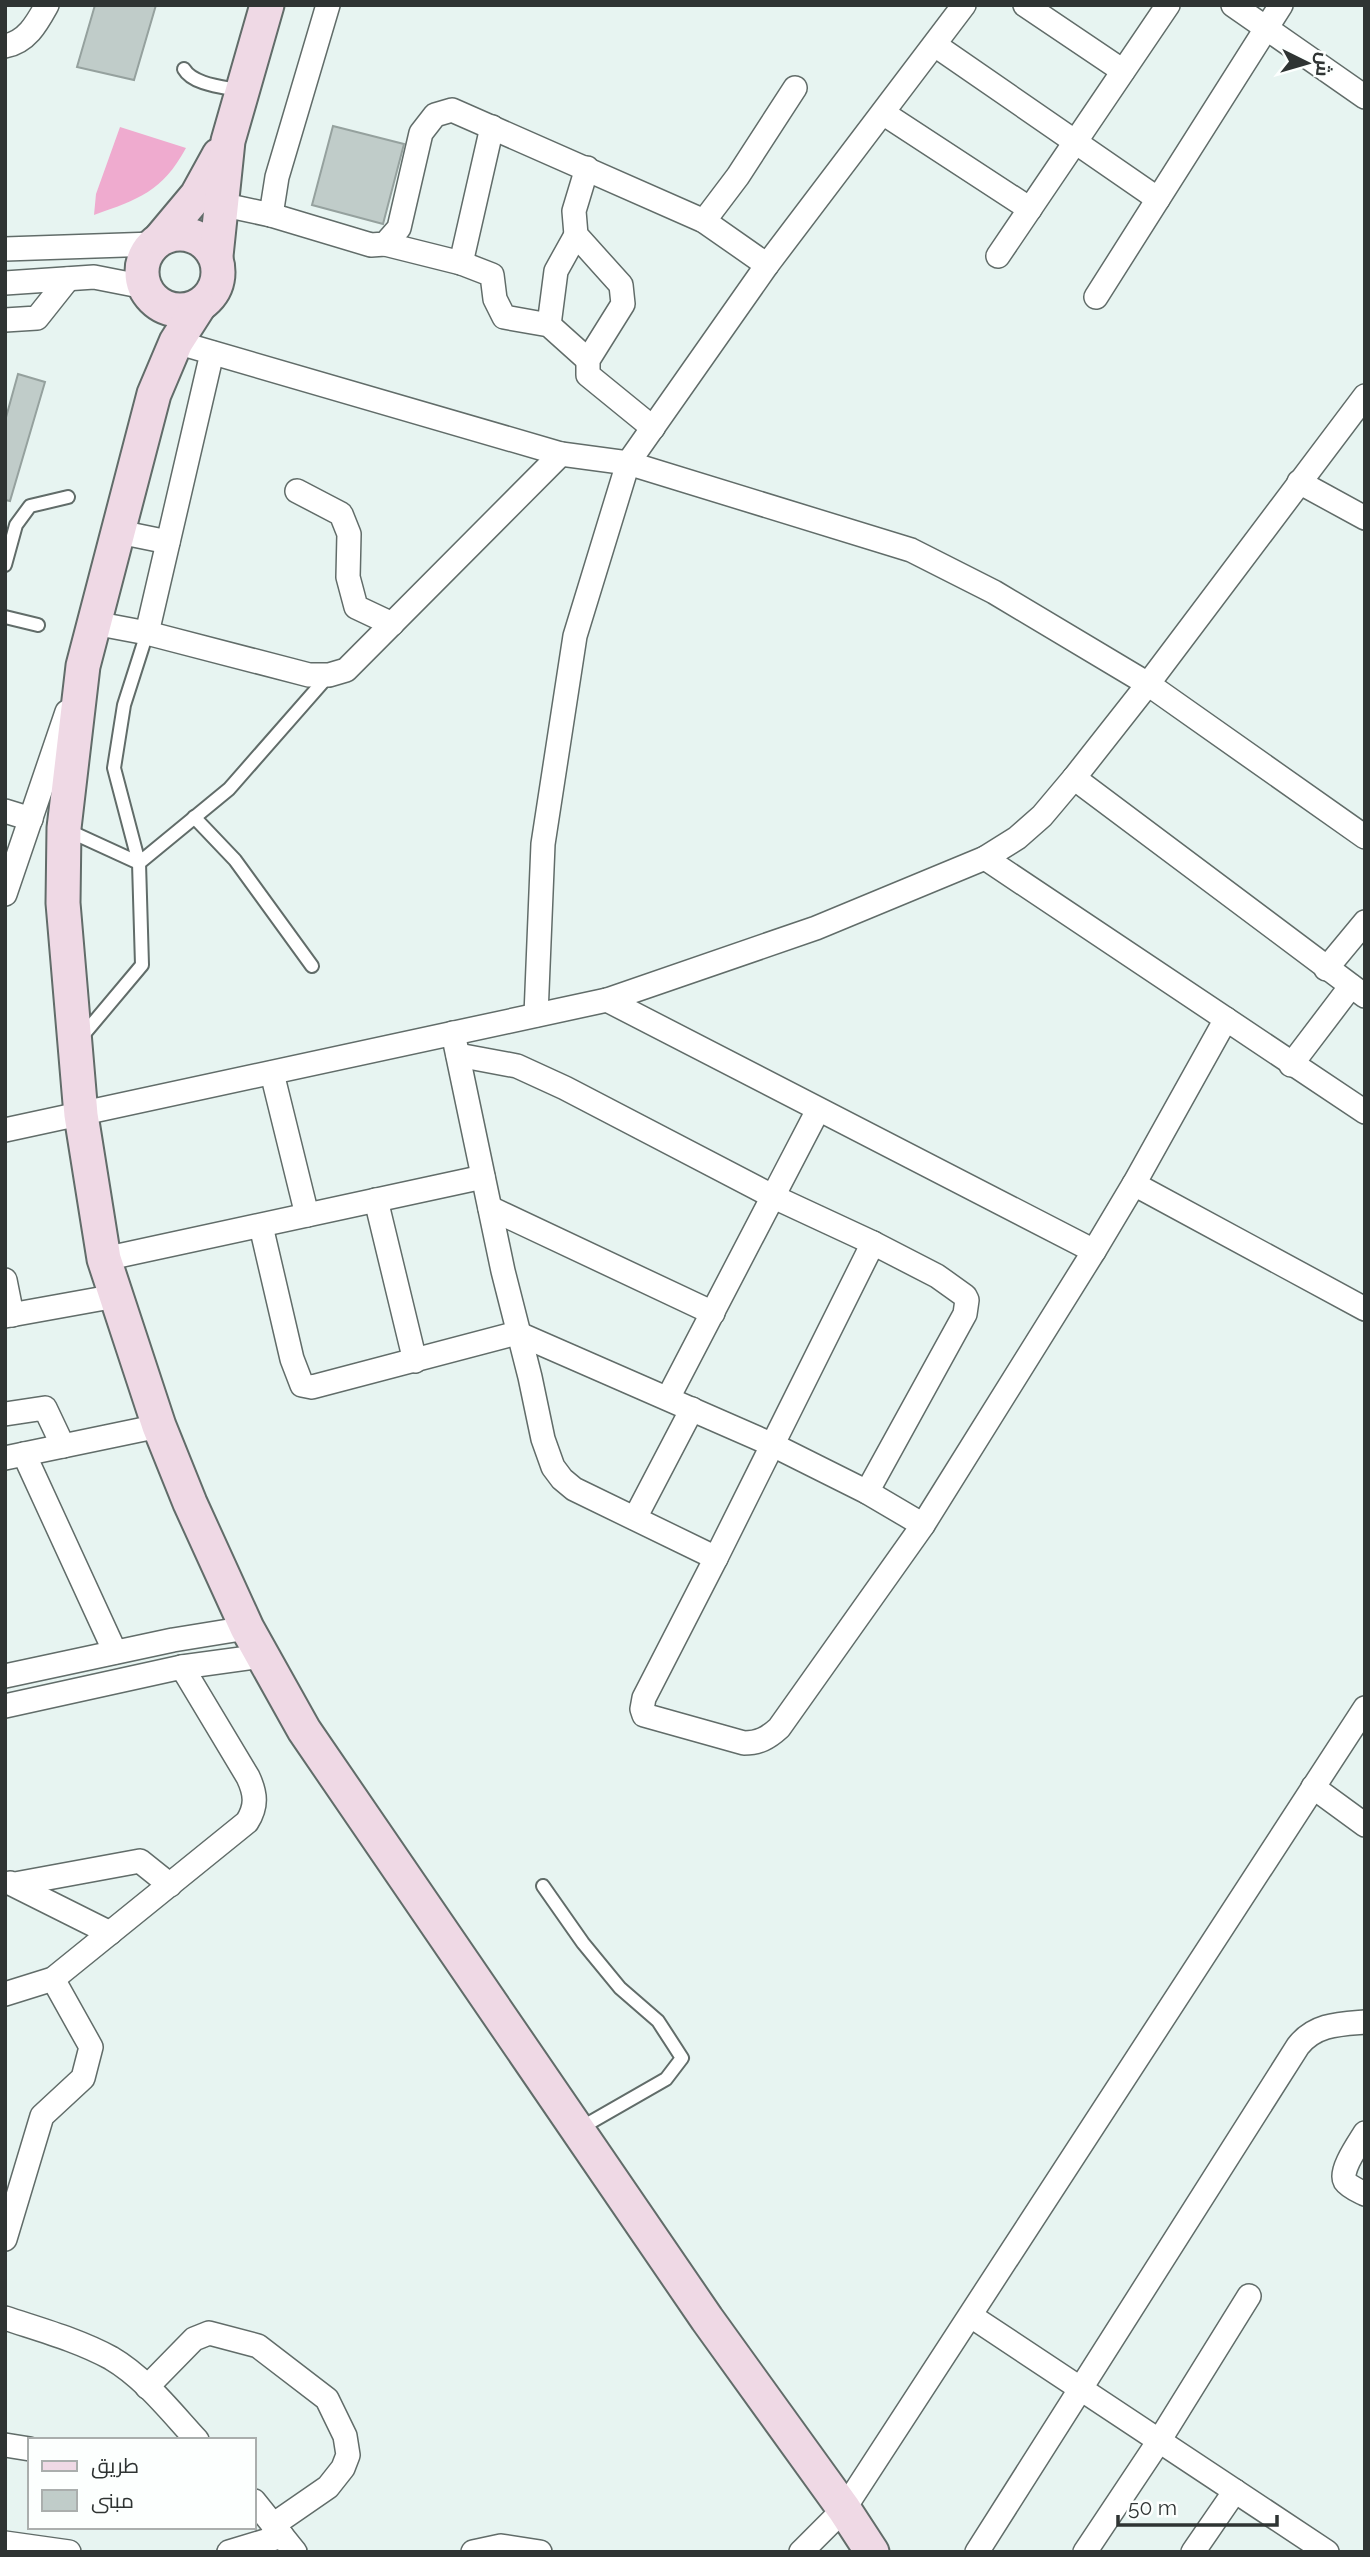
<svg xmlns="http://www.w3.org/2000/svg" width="1370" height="2557" font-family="Raleway,Cairo,sans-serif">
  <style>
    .green { fill: #efabcf }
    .building { fill: #c0ccc9; stroke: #95a19e; stroke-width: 2 }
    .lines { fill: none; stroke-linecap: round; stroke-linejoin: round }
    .lane-casing { stroke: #616c69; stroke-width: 16 }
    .street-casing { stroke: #616c69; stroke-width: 26 }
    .secondary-casing { stroke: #616c69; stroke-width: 37 }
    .lane { stroke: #fff; stroke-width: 12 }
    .street { stroke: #fff; stroke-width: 23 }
    .secondary { stroke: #efd9e5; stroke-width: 33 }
  </style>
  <rect width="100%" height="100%" fill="#e7f4f1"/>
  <path class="green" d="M120,127l66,21c-24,44 -47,51 -92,67l2,-21z"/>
  <g class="building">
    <path d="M95,5h61l-22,75 -57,-13z"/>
    <path d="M333,126l71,18 -21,80 -71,-19z"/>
    <path d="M18,374l27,8 -35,119 -5,-1v-79z"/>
  </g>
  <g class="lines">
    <g class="lane-casing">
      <g id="lane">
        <path d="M184,69c9,16 41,18 58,22"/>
        <path d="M5,565l11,-40 14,-19 38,-9"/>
        <path d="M5,617l33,8"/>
        <path d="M147,633l-23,72 -10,63 25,95 90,-74 100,-114"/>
        <path d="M194,817l41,43 77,106"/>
        <path d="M67,830l72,33 3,102 -63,75"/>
        <path d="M543,1886l40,57 37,45 38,33 24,37 -16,21 -89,51"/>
      </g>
    </g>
    <g class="street-casing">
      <g id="street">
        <path d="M1025,5l98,66"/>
        <path d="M1233,5l132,92"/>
        <path d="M935,45l223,154"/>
        <path d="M5,46c22,-4 32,-23 42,-41"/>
        <path d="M883,113l147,96"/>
        <path d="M587,168l-13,43 2,24 45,50 2,19 -35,56v15l65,53"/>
        <path d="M220,204l51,11 6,-38 51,-172"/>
        <path d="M271,215l100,30 14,-1 14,-16 22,-95 14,-18 17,-5 252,111 63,44"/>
        <path d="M704,221l34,-45 57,-88"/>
        <path d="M385,244l76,19 31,12 3,24 9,18 45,8 39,35"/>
        <path d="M5,249l149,-5"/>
        <path d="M998,256l170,-251"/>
        <path d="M461,263l31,-136"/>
        <path d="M5,283l89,-6 51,10"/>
        <path d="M1096,297l185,-292"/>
        <path d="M5,320l32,-2 31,-39"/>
        <path d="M549,325l7,-54 20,-36"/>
        <path d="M176,342l385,112 67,9 283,87 83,42 154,92 217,153"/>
        <path d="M1299,482l66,36"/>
        <path d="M297,491l44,23 8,20 -1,43 8,30 36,17"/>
        <path d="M119,532l49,10"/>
        <path d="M94,623l53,10 162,42h20l17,-5 215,-216"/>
        <path d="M147,633l65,-280"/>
        <path d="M1074,778l291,218"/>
        <path d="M5,811l26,8"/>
        <path d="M985,858l380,254"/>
        <path d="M5,894l62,-182"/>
        <path d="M1326,969l39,-47"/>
        <path d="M536,1015l7,-171 32,-208 53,-173 139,-198 197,-260"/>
        <path d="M453,1033l50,238 27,106 13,62 10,28 9,12 12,10 142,69 -72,140 -2,11 2,6 100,28c15,0 24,-5 35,-15l144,-203 171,-274 -487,-251"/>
        <path d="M458,1055l59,11 48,22 209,109 99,46 64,33 28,20 2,4 -2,14 -98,178"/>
        <path d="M1291,1065l60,-79"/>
        <path d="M272,1073l35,142"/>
        <path d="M5,1130l602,-130 209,-72 169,-70 32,-20 25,-22 32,-38 74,-94 217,-288"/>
        <path d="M1134,1184l92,-165"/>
        <path d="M376,1200l39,161"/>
        <path d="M490,1208l223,105"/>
        <path d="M261,1226l31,133 10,26 10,2 205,-54 256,112 94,47 56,33"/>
        <path d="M1094,1251l40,-67 231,125"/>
        <path d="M104,1259l379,-82"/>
        <path d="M5,1280l7,35"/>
        <path d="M5,1316l111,-20"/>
        <path d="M668,1398l150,-288"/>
        <path d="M5,1414l40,-6 18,38"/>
        <path d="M24,1454l91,198"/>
        <path d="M5,1458l154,-32"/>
        <path d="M635,1518l57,-109"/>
        <path d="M716,1558l157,-315"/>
        <path d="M182,1667l80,-11"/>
        <path d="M5,1676l168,-36 74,-12"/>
        <path d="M5,1706l177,-39 66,110c8,17 9,29 -1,45l-194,157 -48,15"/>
        <path d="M1313,1787l52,38"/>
        <path d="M10,1883l100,50"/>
        <path d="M15,1884l125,-23 30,24"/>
        <path d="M1365,2133c-6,10 -26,38 -20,48 4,6 14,10 20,13"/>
        <path d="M5,2239l37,-123 41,-38 8,-31 -38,-68"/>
        <path d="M971,2316l356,236"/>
        <path d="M5,2318c36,12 73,22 106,40 34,20 60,54 86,82"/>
        <path d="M147,2387l47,-48 15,-6 49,13 69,53 18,37 3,19 -5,13 -15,19 -55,38"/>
        <path d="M5,2445l25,4"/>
        <path d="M254,2501l41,51"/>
        <path d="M5,2543l64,9"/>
        <path d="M229,2552l53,-16"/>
        <path d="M473,2552l28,-6 39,6"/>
        <path d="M801,2552l43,-43 521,-801"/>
        <path d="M977,2552l321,-506c17,-22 42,-22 67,-24"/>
        <path d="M1085,2552l74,-111 90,-145"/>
        <path d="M1193,2552l42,-61"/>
      </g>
    </g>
    <g class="secondary-casing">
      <g id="secondary">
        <circle cx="180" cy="272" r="38"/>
        <path d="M161,238l36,-43 22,-40"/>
        <path d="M216,256l12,-115 39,-136"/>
        <path d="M199,306l-23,36 -22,52 -71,272 -19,162 -1,75 18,212 23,144 55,167 31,77 57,125 57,102 403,589 137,190 28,43"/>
      </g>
    </g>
    <use href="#lane" class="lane"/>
    <use href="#street" class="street"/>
    <use href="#secondary" class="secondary"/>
  </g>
  <rect width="1370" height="2557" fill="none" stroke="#2f3433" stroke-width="14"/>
  <rect x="28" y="2438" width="228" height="91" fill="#fcfffe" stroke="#aaaead" stroke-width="2"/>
  <rect x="42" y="2461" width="35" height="10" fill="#efd9e5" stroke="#aaaead" stroke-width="2"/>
  <text x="91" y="2473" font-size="21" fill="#2f3433">طريق</text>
  <rect x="42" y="2490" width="35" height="21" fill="#c0ccc9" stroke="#aaaead" stroke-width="2"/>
  <text x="91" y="2508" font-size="21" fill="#2f3433">مبنى</text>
  <g transform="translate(1307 63) rotate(95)" stroke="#fcfffe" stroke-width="5" paint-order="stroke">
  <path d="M0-5L12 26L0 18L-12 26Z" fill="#2f3433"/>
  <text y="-10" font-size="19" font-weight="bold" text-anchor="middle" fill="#2f3433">ش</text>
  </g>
  <path d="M1118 2515v10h159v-10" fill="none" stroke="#2f3433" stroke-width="3.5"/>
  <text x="1128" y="2515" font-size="21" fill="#2f3433" stroke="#fcfffe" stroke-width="5" paint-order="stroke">50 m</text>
</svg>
